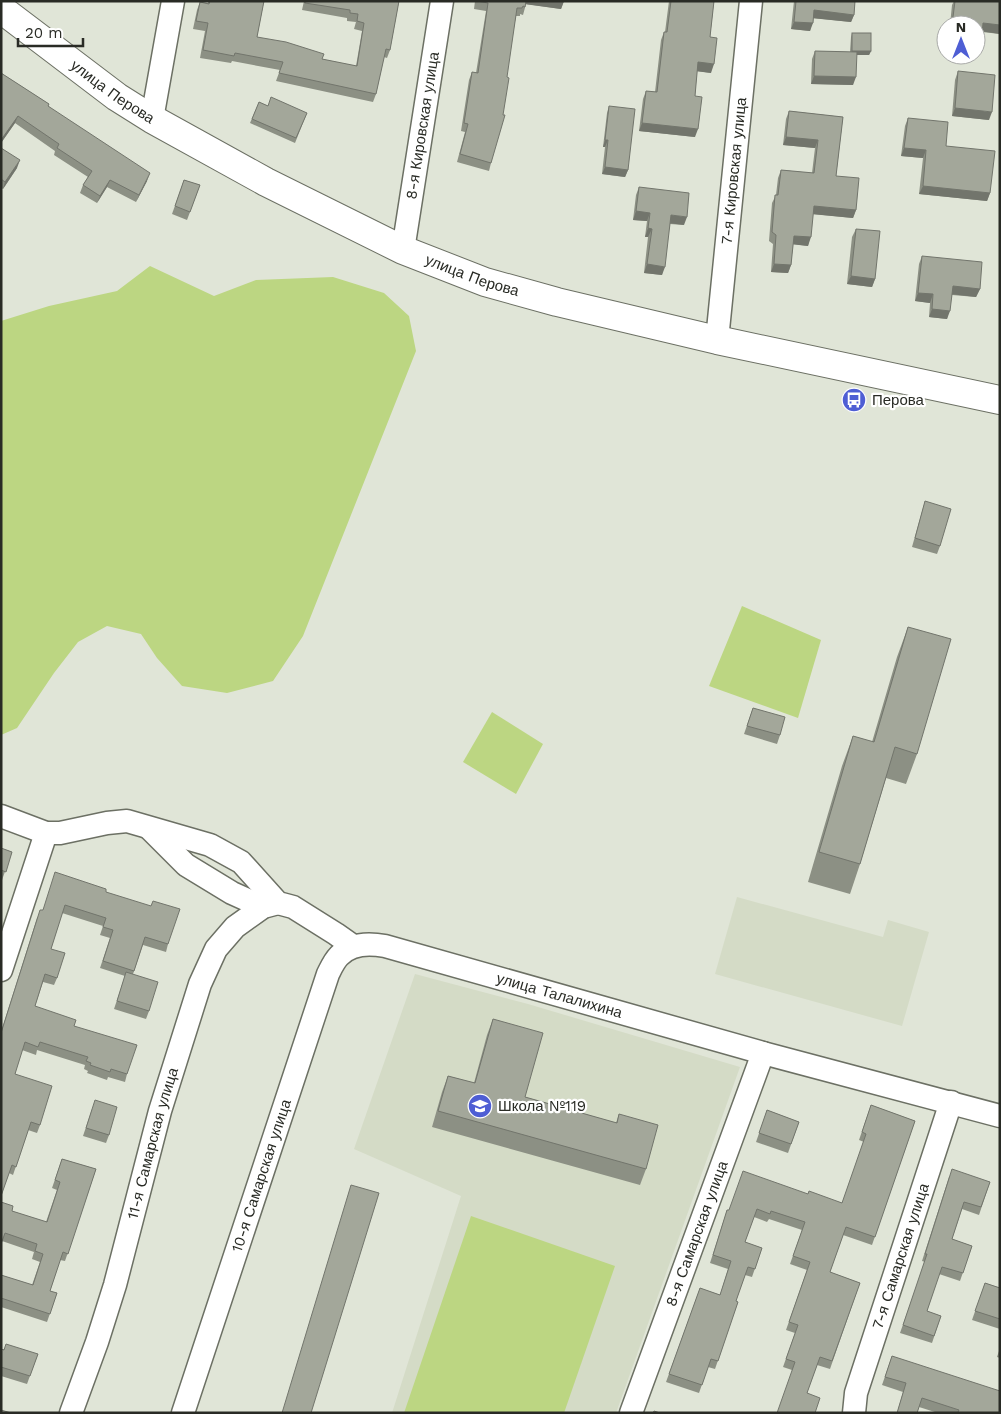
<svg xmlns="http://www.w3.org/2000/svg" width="1001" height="1414" font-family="'Work Sans',sans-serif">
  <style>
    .built { fill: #d4dbc6 }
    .green { fill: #bcd682 }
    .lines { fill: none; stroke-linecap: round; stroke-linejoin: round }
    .street-casing { stroke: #6c7064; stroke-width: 25 }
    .secondary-casing { stroke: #6c7064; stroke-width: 30 }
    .street { stroke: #fff; stroke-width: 22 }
    .secondary { stroke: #fff; stroke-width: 28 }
    .wall { fill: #8c9084 }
    .shaded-wall { fill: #72756c }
    .building { fill: #a3a79a; stroke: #72756c }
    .labels { text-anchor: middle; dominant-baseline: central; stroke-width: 4.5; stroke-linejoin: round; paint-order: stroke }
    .street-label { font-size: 15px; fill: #292b25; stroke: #fff }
    .poi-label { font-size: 15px; fill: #292b25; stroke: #fff; text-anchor: start }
  </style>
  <rect width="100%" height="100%" fill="#e0e5d7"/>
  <g class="built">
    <path d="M737,897l146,40 5,-17 41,12 -27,94 -187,-52z"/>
    <path d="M415,974l113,30 212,63 -124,346h-224l69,-217 -107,-47z"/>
  </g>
  <g class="green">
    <path d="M150,266l64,30 42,-16 77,-3 51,16 25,23 7,35 -113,285 -30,45 -46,12 -45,-7 -25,-28 -16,-24 -34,-8 -29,16 -24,31 -37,55 -16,7v-414l48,-15 68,-15z"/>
    <path d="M742,606l79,34 -23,78 -89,-32z"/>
    <path d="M492,712l51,32 -27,50 -53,-32z"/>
    <path d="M471,1216l144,50 -51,147h-160z"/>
  </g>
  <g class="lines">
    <g class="street-casing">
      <g id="street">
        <path d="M152,119l21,-118"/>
        <path id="s1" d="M403,250l39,-249"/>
        <path id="s2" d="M717,340l34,-339"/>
        <path d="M1,816l45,17h14l47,-10 20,-2 83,24 31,17 37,41 15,4 43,27 17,12"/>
        <path d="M150,829l36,36 46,28 31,14"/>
        <path d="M1,970l45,-137"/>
        <path id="s3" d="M71,1413l26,-71 18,-57 45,-174 40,-127 16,-35 19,-22 28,-20 15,-4"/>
        <path id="s4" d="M183,1413l145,-439c3,-6 6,-13 11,-18 12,-13 30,-13 46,-10l378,107 237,63"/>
        <path id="s5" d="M631,1413l132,-360"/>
        <path id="s6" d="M854,1413l2,-20 95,-291"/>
      </g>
    </g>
    <g class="secondary-casing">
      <g id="secondary">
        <path id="s7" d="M1,9l116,88 35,22 114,63 137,68 82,32 72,20 160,38 283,60"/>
      </g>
    </g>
    <use href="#street" class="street"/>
    <use href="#secondary" class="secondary"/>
  </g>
  <g class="wall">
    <path d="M208,1h56l-7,36 65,22 34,7 6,-35 -8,-2 2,-7 -9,-1v-3l-45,-8 2,-9h95l-9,49 -3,8 -3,-1 -8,37 -3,8 -97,-21 4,-11 -48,-9 -1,2 -31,-5 5,-27 -12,-2 4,-19 3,-8 8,1z"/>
    <path d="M475,1h89l-3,8 -35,-5 -3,11 -3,-1v2h-4l-25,147 -2,8 -32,-9 8,-30 -4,-1 8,-51 3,-8 4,1 10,-62 -12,-2z"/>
    <path d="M669,1h45l-4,36 1,36 -14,-2 -2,25v41l-56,-6 4,-32 3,-8 9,1 6,-52 3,-8h1z"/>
    <path d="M794,1h61l-1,14 -3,7 -38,-4 -3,13 -19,-2z"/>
    <path d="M954,1h46v33l-18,-2 -3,12 -3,-19h-26l2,-20z"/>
    <path d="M852,33l19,18 -2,4h-13l-3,30 -42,-1 1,-25 3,-8 35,1 1,-15z"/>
    <path d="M958,71l31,49 -37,-4 3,-36z"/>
    <path d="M1,73l48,31 -1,2 99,75 -11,21 -29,-15 -10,16 -17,-10 3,-8 5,-8 -34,-22 1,-4 -40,-28 -14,20z"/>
    <path d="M259,102l9,4 39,7 -12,30 -45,-20z"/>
    <path d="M609,106l19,64 -3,7 -23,-3 3,-27h-2l4,-34z"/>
    <path d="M789,111l54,6 -7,59 20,34 -3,8 -40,-4 -5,32 -15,-2 -2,21 -3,8 -17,-1 2,-28 -4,-3 3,-38 4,-8 2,-17 3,-8 31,3 3,-25 -32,-3 3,-26z"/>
    <path d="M908,118l38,28 44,47 -3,8 -68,-7 4,-36 -22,-2 4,-30z"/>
    <path d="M1,148l16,20 -14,21 -2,-1z"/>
    <path d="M184,180l16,5 -13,35 -15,-6z"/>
    <path d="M639,187l45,38 -14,-1 -8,51 -18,-2 4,-36h-3l2,-16 -14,-1 3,-25z"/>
    <path d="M856,229l19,50 -3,8 -25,-3 5,-47z"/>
    <path d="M922,256l58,33 -4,8 -24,-2 -5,24 -18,-2 1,-14 -15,-2 4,-37z"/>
    <path d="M925,501l15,45 -3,8 -25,-7z"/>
    <path d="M908,627l9,127 -11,30 -20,-6 -26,86 -10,30 -42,-12 34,-116 11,-30 19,6 25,-85z"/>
    <path d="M753,708l27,27 -3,9 -33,-10z"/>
    <path d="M1,848l11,4 -10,28h-1z"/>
    <path d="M106,892l62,52 -2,8 -23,-7 -10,29 16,37 -3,8 -32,-10 11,-33 -25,-8 10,-30 -10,-3 3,-9 -41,-13 -11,36 6,29 -3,7 -11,-3 -8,24 39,20 53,48 -2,8 -17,-5 -1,3 -20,-7 1,-2 -4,-2 1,-4 -48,-15 -1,5 -14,-5 -7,24 25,51 -3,8 -9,-3 -15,45 -4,-2 -8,23v-164l36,-114 6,-8z"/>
    <path d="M493,1019l32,78 91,26 3,-9 27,55 -6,16 -208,-58 10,-35 6,-16 26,7 13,-48z"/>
    <path d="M871,1105l44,16 -43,124 -29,-10 -13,37 30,11 -30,86 -13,-4 -10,28 8,20 -23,-43 -9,-3 12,-34 -9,-3 21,-60 -17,-6 12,-34 -33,-11 -2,3 -13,-5 -9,25 17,6 -10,29 -7,-2 -9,26 2,1 -23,67 -7,-2 -9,26 -33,-11 34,-94 20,7 8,-26 -18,-6 17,-53h2l79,-16 34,9 22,-61 -5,-2z"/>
    <path d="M92,1109l17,26 -3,8 -23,-7z"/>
    <path d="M767,1110l32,12 -11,31 -32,-11z"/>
    <path d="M62,1159l34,10 -31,92 -5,-1 -10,31 7,2 -10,29 -46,-15v-32l31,10 8,-23 -8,-3 2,-7 -32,-11 10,-30 34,11 11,-32 -5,-2z"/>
    <path d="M949,1177l41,5 -11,33 -17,-6 -10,30 20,7 -12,35 -21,-7 -12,37 14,5 -9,27 -32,-10 25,-71 -3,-1z"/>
    <path d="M985,1283l15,5v41l-28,-9z"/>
    <path d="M1000,1348v10l-3,-1z"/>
    <path d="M1,1349l37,5 -11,30 -26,-8z"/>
    <path d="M892,1356l108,57h-62l-19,-6 -2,6h-20l6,-21 -21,-7z"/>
  </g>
  <g class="shaded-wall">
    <path d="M525,1h39l-3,8 -37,-5z"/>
    <path d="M814,10l40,5 -3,7 -40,-4z"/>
    <path d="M794,22l19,1 -3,8 -19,-2z"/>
    <path d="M983,23l17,2v9l-20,-3z"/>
    <path d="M976,35h6l-3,9 -3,-1z"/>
    <path d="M852,51h19l-2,4h-19z"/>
    <path d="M698,62l16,2 -3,9 -16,-2z"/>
    <path d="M814,76l42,1 -3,8 -42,-1z"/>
    <path d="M955,108l37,4 -3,8 -37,-4z"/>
    <path d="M18,116l-3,7 -14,20v-3z"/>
    <path d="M642,123l56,6 -3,8 -56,-6z"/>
    <path d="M786,137l32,3 -3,8 -32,-3z"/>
    <path d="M605,140h3l-3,7h-2z"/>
    <path d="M904,148l22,2 -3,8 -22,-2z"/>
    <path d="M20,160l-3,8 -14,21 2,-7z"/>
    <path d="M605,167l23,3 -3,7 -23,-3z"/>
    <path d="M150,173l-3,8 -11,21 3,-7z"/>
    <path d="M110,180l-3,7 -10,16 3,-7z"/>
    <path d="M923,186l67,7 -3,8 -68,-7z"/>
    <path d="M814,206l42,4 -3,8 -42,-4z"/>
    <path d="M636,211l14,2 -3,8 -14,-1z"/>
    <path d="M671,215l16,2 -3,8 -16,-2z"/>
    <path d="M648,228l4,1 -4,8h-3z"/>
    <path d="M794,236l17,1 -3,9 -18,-2z"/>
    <path d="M647,264l18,3 -3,8 -18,-2z"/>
    <path d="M774,264l17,1 -3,8 -17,-1z"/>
    <path d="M851,276l24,3 -3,8 -25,-3z"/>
    <path d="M953,286l27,3 -4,8 -26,-3z"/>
    <path d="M918,293l15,1 -3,9 -15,-2z"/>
    <path d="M932,309l18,2 -3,8 -18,-2z"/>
  </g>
  <g class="building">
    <path d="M210,1h54l-7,36 29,5 38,12 -2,5 35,7 7,-43 -7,-2 1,-7 -8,-1v-3l-45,-7v-2h94l-9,49 -4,-1 -10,45 -97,-21 4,-11 -48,-9 -1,3 -31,-6 5,-27 -12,-2 4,-19 9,2z"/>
    <path d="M477,1h49l-1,6 -2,-1 -1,2h-5l-10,69 2,1 -6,37h2l-14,48 -31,-9 8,-30 -4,-1 8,-51 6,1 10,-70z"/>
    <path d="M671,1h43l-4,36 7,1 -3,26 -16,-2 -3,34 7,1 -4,32 -56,-6 4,-32 11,1 7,-60h3z"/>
    <path d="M796,1h59l-1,14 -40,-5 -1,13 -19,-1z"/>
    <path d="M955,1h45v24l-17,-2 -1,12h-6v-10h-24z"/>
    <rect x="852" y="33" width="19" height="18"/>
    <path d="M815,51l42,1 -1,25 -42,-1z"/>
    <path d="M958,71l37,4 -3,37 -37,-4z"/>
    <path d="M1,73l48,31 -1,2 102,67 -11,22 -29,-15 -10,16 -17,-11 9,-14 -35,-23 2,-4 -41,-28 -17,24z"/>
    <path d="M271,97l36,16 -11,25 -44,-19 7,-17 9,4z"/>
    <path d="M609,106l26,3 -7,61 -23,-3 3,-27h-3z"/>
    <path d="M789,111l54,6 -7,59 23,2 -3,32 -42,-4 -3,31 -17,-1 -3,29 -17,-1 2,-29 -4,-3 3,-37h3l3,-25 33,3 4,-33 -32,-3z"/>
    <path d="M908,118l40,4 -2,24 49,5 -5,42 -67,-7 3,-36 -22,-2z"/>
    <path d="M1,148l19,12 -15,22 -4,-3z"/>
    <path d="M184,180l16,5 -10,27 -15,-6z"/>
    <path d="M639,187l50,6 -2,24 -16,-2 -6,52 -18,-3 5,-35 -4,-1 2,-15 -14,-2z"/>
    <path d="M856,229l24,2 -5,48 -24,-3z"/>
    <path d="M922,256l60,6 -2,27 -27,-3 -3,25 -18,-2 1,-15 -15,-1z"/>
    <path d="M925,501l26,8 -11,37 -25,-8z"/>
    <path d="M908,627l43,12 -34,115 -22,-7 -35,117 -41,-12 34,-116 21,6z"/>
    <path d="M753,708l32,9 -5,18 -33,-9z"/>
    <path d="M1,848l11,4 -6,20 -5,-2z"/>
    <path d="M55,872l51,17v3l45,14 2,-5 27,8 -12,35 -23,-7 -11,34 -31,-10 10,-31 -10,-3 3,-9 -41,-13 -14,44 14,4 -8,25 -12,-4 -10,32 41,14 -2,6 63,19 -10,29 -16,-5 -1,3 -20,-7 1,-2 -5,-2 2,-4 -48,-15 -2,5 -13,-5 -10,32 37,12 -12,39 -9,-3 -15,45 -4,-2 -11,31v-163l39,-123h3z"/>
    <path d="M126,972l32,10 -9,29 -32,-10z"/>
    <path d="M493,1019l50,14 -18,64 92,26 2,-9 39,11 -12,44 -208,-58 10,-35 27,7z"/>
    <path d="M95,1100l22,7 -8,28 -23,-7z"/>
    <path d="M871,1105l44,16 -40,116 -29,-10 -16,45 30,11 -28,78 -12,-4 -13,36 13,5 -5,15h-38l18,-51 -9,-3 12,-34 -9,-3 21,-60 -17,-6 12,-34 -34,-11 -1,3 -13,-5 -12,33 17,6 -7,21 -7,-2 -12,34 2,1 -20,59 -7,-2 -9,26 -33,-11 31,-86 20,7 11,-34 -18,-6 14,-45h2l14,-39 65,23 1,-3 33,12 24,-69 -4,-2z"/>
    <path d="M767,1110l32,12 -8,22 -32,-11z"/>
    <path d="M62,1159l34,10 -28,85 -5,-2 -13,39 7,2 -7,21 -49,-16v-23l32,10 10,-31 -8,-3 2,-7 -32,-11 -4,11v-42l12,4 -1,5 35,11 13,-40 -5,-2z"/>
    <path d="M952,1169l38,13 -9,25 -17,-5 -12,37 20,7 -9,27 -21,-6 -15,44 14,5 -7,20 -31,-11 24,-71h-2z"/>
    <path d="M351,1185l28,8 -68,220h-29z"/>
    <path d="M985,1283l15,5v31l-25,-8z"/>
    <path d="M6,1344l32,10 -8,22 -29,-9v-18l3,1z"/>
    <path d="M892,1356l108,35v22h-40l-2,-1 1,-2 -37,-12 -5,15h-20l9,-30 -21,-6z"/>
    <path d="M1,1410l10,3h-10z"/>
    <path d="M654,1411l6,2h-7z"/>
  </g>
  <defs>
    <g id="bus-disc" transform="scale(1.25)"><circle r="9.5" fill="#4e5ed4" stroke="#fff"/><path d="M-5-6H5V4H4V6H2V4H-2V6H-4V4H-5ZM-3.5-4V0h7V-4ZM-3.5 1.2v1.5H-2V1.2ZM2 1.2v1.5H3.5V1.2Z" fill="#fff"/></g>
    <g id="school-disc" transform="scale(1.25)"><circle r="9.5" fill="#4e5ed4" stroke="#fff"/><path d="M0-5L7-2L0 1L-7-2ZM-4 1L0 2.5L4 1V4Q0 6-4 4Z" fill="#fff"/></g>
  </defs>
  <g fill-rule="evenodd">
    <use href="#bus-disc" x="854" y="400"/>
    <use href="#school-disc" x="480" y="1106"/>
  </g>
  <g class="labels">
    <g class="street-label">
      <text stroke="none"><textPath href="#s7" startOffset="139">улица Перова</textPath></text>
      <text stroke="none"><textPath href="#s1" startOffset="126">8-я Кировская улица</textPath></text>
      <text stroke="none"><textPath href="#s2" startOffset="170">7-я Кировская улица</textPath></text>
      <text stroke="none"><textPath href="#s7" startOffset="544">улица Перова</textPath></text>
      <text stroke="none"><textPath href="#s4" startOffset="714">улица Талалихина</textPath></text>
      <text stroke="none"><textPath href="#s3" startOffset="282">11-я Самарская улица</textPath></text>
      <text stroke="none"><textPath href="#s4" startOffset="250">10-я Самарская улица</textPath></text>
      <text stroke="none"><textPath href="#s5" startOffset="191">8-я Самарская улица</textPath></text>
      <text stroke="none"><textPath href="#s6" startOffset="164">7-я Самарская улица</textPath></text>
    </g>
    <g class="poi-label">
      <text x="872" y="400">Перова</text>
      <text x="498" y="1106">Школа №119</text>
    </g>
  </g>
  <rect width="1001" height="1414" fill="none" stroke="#292b25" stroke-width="5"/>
  <g transform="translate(961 40)"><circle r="24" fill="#ffffff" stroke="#a9aaa8"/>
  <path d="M0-4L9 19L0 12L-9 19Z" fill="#4e5ed4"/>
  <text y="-8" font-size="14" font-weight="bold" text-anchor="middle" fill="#292b25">N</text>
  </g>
  <path d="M18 38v8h65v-8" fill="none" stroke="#292b25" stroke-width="2.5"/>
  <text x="25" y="38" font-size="15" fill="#292b25" stroke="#ffffff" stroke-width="4" paint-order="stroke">20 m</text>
</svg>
